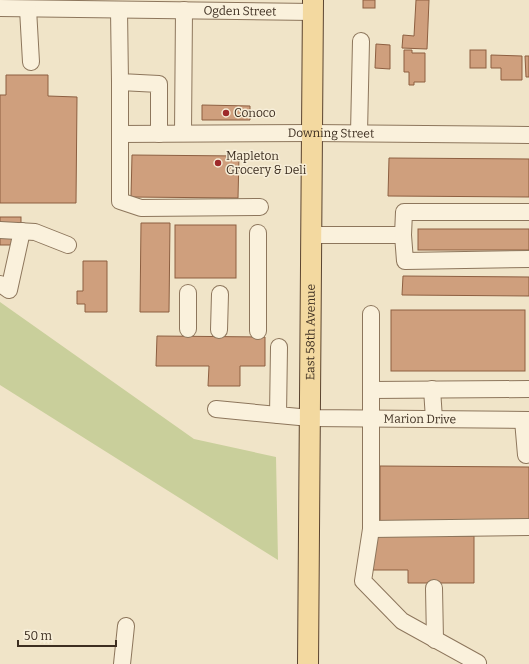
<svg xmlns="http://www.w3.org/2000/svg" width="529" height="664" font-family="Bitter,serif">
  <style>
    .green { fill: #c9cf9b }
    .building { fill: #cf9f7d; stroke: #8d5f41 }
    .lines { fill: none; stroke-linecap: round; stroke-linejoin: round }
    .minor-casing { stroke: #8d765c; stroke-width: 18 }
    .major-casing { stroke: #5b4430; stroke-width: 22 }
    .minor { stroke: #faf1dc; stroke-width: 16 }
    .major { stroke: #f3d9a0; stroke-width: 20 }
    .poi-dot { fill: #9e2a2b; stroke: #f7eed8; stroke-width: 1.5 }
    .labels { text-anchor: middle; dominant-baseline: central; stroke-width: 3; stroke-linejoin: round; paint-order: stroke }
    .street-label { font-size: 12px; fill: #3d2e20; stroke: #f7eed8 }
    .poi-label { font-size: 12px; fill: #3d2e20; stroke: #f7eed8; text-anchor: start }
  </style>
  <rect width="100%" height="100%" fill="#f0e4c8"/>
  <path class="green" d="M0,302l194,137 82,18 2,103 -278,-175z"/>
  <g class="building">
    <rect x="363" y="0" width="12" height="8"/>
    <path d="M416,0h13l-2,49 -25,-1 1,-13 11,1z"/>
    <path d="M376,44l14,1v24l-15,-1z"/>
    <path d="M404,50h8v3h13v29h-11v3h-5v-13h-5z"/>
    <rect x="470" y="50" width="16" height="18"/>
    <path d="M491,55l31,1v24h-21v-12h-10z"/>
    <path d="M525,56h4v21h-3z"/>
    <path d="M6,75h42v21l29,1 -1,106h-76v-108h6z"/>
    <path d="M202,105l48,1v14h-48z"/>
    <path d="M132,155l107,1 -1,42 -107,-1z"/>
    <path d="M389,158l140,1v38l-141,-1z"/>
    <rect x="0" y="217" width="21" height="28"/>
    <path d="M141,223h29l-1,89h-29z"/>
    <rect x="175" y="225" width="61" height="53"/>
    <rect x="418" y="229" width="111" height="21"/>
    <path d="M83,261h24v51h-22v-8h-8v-13h6z"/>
    <path d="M403,276l126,1v19l-127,-1z"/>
    <rect x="391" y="310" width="134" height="61"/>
    <path d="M157,336l108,1v29h-25v20h-32l1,-20h-53z"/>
    <path d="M380,466l149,1v54h-149z"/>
    <path d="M373,536h101v47h-66v-13h-35z"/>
  </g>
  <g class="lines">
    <g class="minor-casing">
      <g id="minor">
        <path id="s1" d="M0,8l313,4"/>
        <path d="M28,9l3,53"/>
        <path d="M119,10l1,72 39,2v50"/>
        <path d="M120,82v119l21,7 119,-1"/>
        <path d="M183,133l1,-123"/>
        <path d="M359,133l2,-92"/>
        <path id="s2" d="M120,134l192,-1 217,2"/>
        <path d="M0,230l35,2 33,13"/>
        <path d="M258,233v98"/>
        <path d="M311,235h92l2,26 124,-2"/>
        <path d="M403,235l1,-23h125"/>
        <path d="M0,284l9,6 13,-59"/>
        <path d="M188,293v36"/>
        <path d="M371,314v215l158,-2"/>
        <path d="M219,330l1,-36"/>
        <path id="s3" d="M279,347l-1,68 32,3 219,2"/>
        <path d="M432,389l2,30"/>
        <path d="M371,390l158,-1"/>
        <path d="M216,409l62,6"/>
        <path d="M523,420l3,35"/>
        <path d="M371,529l-8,52 39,40 76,42"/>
        <path d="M434,588l1,52"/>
        <path d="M122,664l4,-38"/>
      </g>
    </g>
    <g class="major-casing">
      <g id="major">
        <path id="s4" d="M308,664l5,-664"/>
      </g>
    </g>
    <use href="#minor" class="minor"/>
    <use href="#major" class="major"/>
  </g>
  <g class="poi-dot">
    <circle cx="226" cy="113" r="4"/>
    <circle cx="218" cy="163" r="4"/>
  </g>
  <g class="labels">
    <g class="street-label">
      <text stroke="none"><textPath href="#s1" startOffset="240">Ogden Street</textPath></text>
      <text stroke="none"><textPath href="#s2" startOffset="211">Downing Street</textPath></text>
      <text stroke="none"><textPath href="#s4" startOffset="332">East 58th Avenue</textPath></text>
      <text stroke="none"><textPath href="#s3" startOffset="210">Marion Drive</textPath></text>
    </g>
    <g class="poi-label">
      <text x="234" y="113">Conoco</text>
      <text x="226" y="156">Mapleton<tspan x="226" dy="14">Grocery &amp; Deli</tspan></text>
    </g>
  </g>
  <path d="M18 640v6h98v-6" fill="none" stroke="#3d2e20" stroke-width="2"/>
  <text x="24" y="640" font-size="12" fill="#3d2e20" stroke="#f7eed8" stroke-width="3" paint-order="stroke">50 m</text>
</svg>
